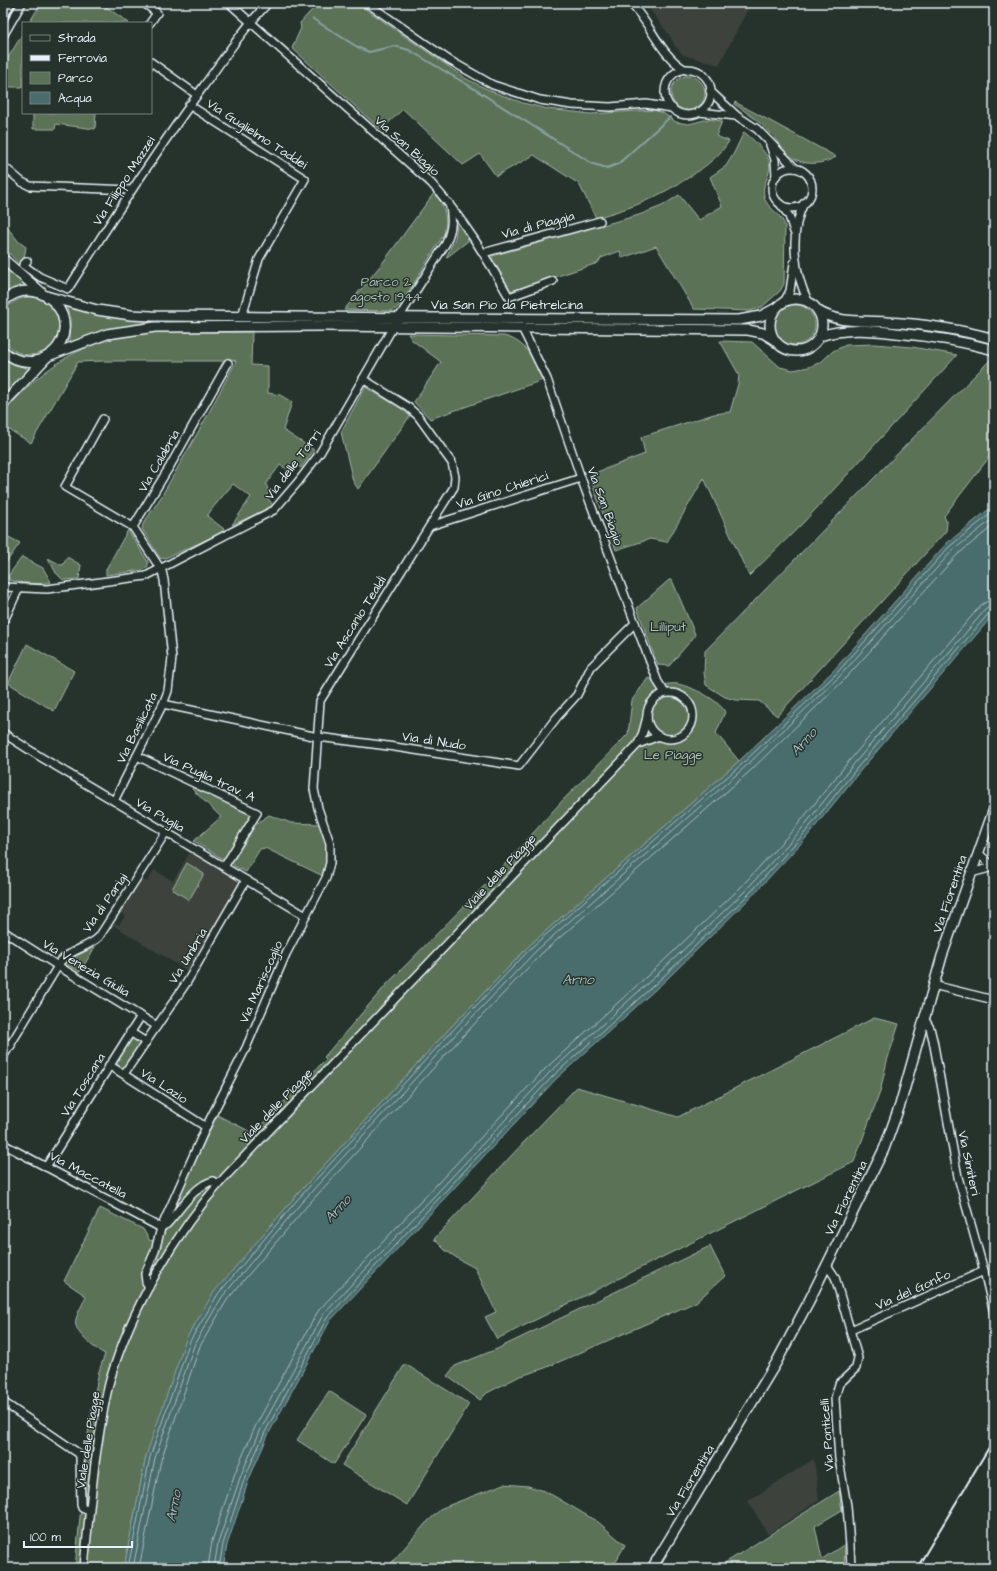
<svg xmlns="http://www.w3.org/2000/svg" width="997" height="1571" font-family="'Architects Daughter',sans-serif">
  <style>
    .built { fill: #3c433c }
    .green { fill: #5b7257; stroke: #a2b2a8 }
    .water { fill: #486d6c; stroke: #88a2a4 }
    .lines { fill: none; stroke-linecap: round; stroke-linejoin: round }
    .shore { stroke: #a8bcc0; stroke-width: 1 }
    .stream { stroke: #88a2a4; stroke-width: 2 }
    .minor-casing { stroke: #e8f1f8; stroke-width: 10 }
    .secondary-casing { stroke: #e8f1f8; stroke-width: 12 }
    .minor { stroke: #26332d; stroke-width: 7 }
    .secondary { stroke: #26332d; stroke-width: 9 }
    .rail { stroke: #e8f1f8; stroke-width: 2 }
    .labels { text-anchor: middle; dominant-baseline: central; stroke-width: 3; stroke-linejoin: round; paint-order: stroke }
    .street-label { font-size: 13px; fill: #e8f1f8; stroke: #26332d }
    .park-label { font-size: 13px; fill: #b0beb8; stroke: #26332d }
    .water-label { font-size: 14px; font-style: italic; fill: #a8bcc0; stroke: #26332d }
  </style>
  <rect width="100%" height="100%" fill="#26332d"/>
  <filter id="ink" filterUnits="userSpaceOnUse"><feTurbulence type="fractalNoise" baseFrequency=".025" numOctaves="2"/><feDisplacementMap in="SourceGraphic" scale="8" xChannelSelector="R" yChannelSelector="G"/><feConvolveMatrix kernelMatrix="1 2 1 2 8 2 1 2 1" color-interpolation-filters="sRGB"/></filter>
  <g filter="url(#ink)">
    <g class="built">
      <path d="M645,3h106l-32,62 -36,-10 -8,-9 -5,-10z"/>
      <path d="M190,852l51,31 -53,88 -75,-46 2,-2 4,2 6,-9 -5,-3 22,-34 5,3 7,-12 19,11z"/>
      <path d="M814,1459l5,41 -51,34 -20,-33z"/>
    </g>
    <g class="green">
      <path d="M41,3h60l28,20h-100z"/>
      <path d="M318,3h39l108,75 26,13 32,12 25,6 43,5 62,-4 10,3 13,9 13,2 19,-5 14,2 -6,15 13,5c-14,25 -63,51 -88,62 -14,6 -30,10 -45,15l-17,-34 -45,-29 -38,21 -16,-22 -17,11 -60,-56 -22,21 -89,-82 9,-20 -1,-5z"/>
      <path d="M23,33v54h-20v-21z"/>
      <circle cx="688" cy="93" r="17"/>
      <path d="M735,102l98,53 3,2c-16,9 -36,9 -49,-4 -7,-6 -12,-15 -18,-22 -11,-10 -22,-19 -35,-27z"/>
      <path d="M33,113h63l-1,16 -39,-5 -1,5h-22z"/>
      <path d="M744,132c10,8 30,25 25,40 -2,9 -7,13 -5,24 2,10 11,14 17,22 2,2 3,6 4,8l-1,58 -4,7 -18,16 -12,4 -56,-2 -38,-63 -34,12 -2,-7 -19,7 -3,5 -87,28 -19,-33v-2l147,-41 23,-9 17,-11 20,25 23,-14 -12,-29 16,-11 8,-13z"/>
      <path d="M434,193c11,11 14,26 10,41l-43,70 -4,4 -5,3 -48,-1 40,-49z"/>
      <path d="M3,222l16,20 7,5 -2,12 -5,5 -16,-17z"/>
      <path d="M459,223l9,14v4l-22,17 9,-20 2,-14z"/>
      <path d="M3,264l24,20 -1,2 -16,4 -7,5z"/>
      <circle cx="30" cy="326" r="29"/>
      <circle cx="795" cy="325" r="20"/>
      <path d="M66,305l33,9 40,6 243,2 -1,1 -241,2c-15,1 -30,4 -44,8 -9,4 -18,9 -27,10l1,-24z"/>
      <path d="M177,332h75l-1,33 17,1v27l12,2 12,7 -9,28 31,20 -13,18 -8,-6 -6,7 -7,-4 -14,19 3,8 -3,4 7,9 -4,3 -37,17 19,-28 -18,-13c-9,11 -18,20 -26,32l17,13 -2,4 -59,26 -3,-1 -18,-29 1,-5 18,-27 45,-79 30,-57 -8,-3 -5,3h-119l-26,1 -47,81 -28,-17c0,-3 -1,-7 0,-9 2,-7 14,-19 19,-24 28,-30 66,-51 106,-58 16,-3 33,-3 49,-3z"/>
      <path d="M408,334l96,2c24,6 29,24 39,44l-113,39 -16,-17 27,-40 -29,-22z"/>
      <path d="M720,341l32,1 28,25 13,3 16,-3 12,-5 12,-11 13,-6 28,-1 38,3 45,8 -154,168 -54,53 -45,-98 -37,64 -17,-3 -34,11 -27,-75 56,-21 -4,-17 73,-23 16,-2 8,-28 1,-9z"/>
      <path d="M3,356l9,7 17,6v2l-26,27z"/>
      <path d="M994,356v95l-50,65 3,7 -1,8 -169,185 -18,-15 -23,-1 -11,-3 -19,-12 -2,-12 1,-22c97,-98 192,-198 289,-295z"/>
      <path d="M365,387l34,20 11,9 -52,73 -5,-8 -12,-49z"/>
      <path d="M128,530l20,32v4l-5,4 -37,5v-6z"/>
      <path d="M3,534l17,9 -17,24z"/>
      <path d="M22,557l21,11 8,14c-8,3 -35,1 -42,-2l-1,-4z"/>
      <path d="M67,557l14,8 -2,14 -16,1 -7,-7 -8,-15 13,7h2z"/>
      <path d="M669,580h3l23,54 -2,4 -24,28 -11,-1 -3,-7 -18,-50z"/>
      <path d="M27,644l47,27 -20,40 -46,-28z"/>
      <path d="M648,678c4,2 9,4 14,6 5,1 11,-1 16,0 14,3 40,15 47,28l-9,21 23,28 -208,183 -81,84 -155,169 -149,259 -22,112h-49l14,-143 10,-54 6,-17c-10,-5 -33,-22 -29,-35 2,-8 7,-15 10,-23l-22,-15 36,-73 43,21 7,12 12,-4 7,-12v-7l48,-103 36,18 73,-74 -2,-2 63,-73 108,-109 67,-74 66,-67 4,-34z"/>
      <path d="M194,787l57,28 -27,45 -30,-19 27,-24 -29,-28z"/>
      <path d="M269,815l22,8 29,1c8,16 10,35 3,52l-58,-28 -5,1 -14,23 -12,-6 -2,-3 24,-39z"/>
      <path d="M187,863l17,11 -15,26 -17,-11z"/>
      <path d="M95,947l-15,25 -14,-8 4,-5z"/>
      <path d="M874,1018l25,6 -12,37 -7,31 -26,70 -357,177 -12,-22 11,-5 -21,-44 -15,-8 -15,-10 -11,-11 90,-97 53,-55 101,30z"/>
      <path d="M132,1036l10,6 -10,16 -2,-1 -8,12 -7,-6z"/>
      <path d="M710,1246l15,30 -29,26 -151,66 -27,9 -31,16 -7,7 -33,-24 8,-10 42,-17z"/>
      <path d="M405,1364l64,40 -62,101 -65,-40z"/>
      <path d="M329,1391l37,24 -32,49 -37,-24z"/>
      <path d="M504,1484l24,2 19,6 51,30 27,23 -13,23h-225l38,-44 17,-16z"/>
      <path d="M839,1491l3,19 -27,16 7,33 23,-15 -1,24h-127z"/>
    </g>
    <path class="water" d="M994,505v109l-134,157 -54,67 -57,61 -82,80 -111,100 -226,242 -61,112 -20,46 -22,66 -4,23h-99l22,-112 40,-117 28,-47 81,-95 155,-169 81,-84 208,-183 94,-90 113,-127z"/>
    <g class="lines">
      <g class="shore">
        <path d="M128,1568l22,-111 40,-116 28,-47 80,-95 155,-169 80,-84 209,-182 94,-90 113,-127 45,-36"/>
        <path d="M133,1568l22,-110 40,-115 27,-46 79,-94 155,-169 81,-84 208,-183 94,-90 113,-126 42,-33"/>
        <path d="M139,1568l22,-108 39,-114 27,-46 79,-93 155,-169 80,-84 208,-182 94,-91 114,-126 37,-30"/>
        <path d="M208,1568l4,-27 23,-68 20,-46 63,-116 227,-242 111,-101 83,-79 56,-61 54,-67 132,-156 7,-4 6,-1"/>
        <path d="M214,1568l4,-25 23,-68 20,-46 62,-114 226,-242 111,-101 83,-79 56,-61 54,-67 132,-155 4,-3 5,-1"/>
        <path d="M219,1568l4,-24 22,-67 20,-45 62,-114 226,-242 111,-100 83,-80 56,-61 54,-67 132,-155 5,-2"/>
      </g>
      <path class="stream" d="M313,19l46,29 10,4 26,-6 14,4 59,35 125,79 14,4 11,-4 52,-47"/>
      <g class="minor-casing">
        <g id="minor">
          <path d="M144,3l13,10 -7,10"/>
          <path d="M229,3l202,180c32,35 55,74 78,114l44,-16"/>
          <path d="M367,3l82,57 44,25 47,15 32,5 38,2 36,-3 26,4"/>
          <path d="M630,3c21,20 30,53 56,67"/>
          <path d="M3,17l8,-14"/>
          <path d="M3,36l19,-33"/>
          <path d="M151,62l46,33"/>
          <circle cx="688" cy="92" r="23"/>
          <path d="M710,91l27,25 20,13 38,39"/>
          <path d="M189,105l116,74 -46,80 -17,57"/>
          <path d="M699,112l37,4"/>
          <path d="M770,145l5,15 1,16"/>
          <path d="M3,166l19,16 8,4 101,4"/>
          <circle cx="792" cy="188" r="20"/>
          <path d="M804,203c-15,30 -10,71 5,100"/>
          <path d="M781,205l8,11 5,16"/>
          <path d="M483,253l117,-32"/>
          <path d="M27,261l-4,4 17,12 28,12c43,-68 87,-136 135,-202 21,-29 40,-58 65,-84"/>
          <path d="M784,302l6,-11 4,-28"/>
          <path d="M522,328l25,51 34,99 54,145 23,59 7,11"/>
          <path d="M103,419l-38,68 68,40"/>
          <path d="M430,526l151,-48"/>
          <path d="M3,587l44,2 99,-13 128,-66 24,-28 22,-29 73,-126 53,-84c6,-14 7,-25 3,-40"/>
          <path d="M3,623l16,-35"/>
          <circle cx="670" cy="716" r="23"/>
          <path d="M163,704l155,33 70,9 131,20 38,-49 20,-22 14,-28 44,-44"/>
          <path d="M3,733l36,23 267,160"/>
          <path d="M638,744l21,-8"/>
          <path d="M137,756l120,57 -33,54"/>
          <path d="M114,801l49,-97 5,-13 4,-33 -8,-78 -2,-9 -29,-44 37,-61 58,-103"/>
          <path d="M978,853l16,14"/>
          <path d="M971,873l22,-6"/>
          <path d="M3,931l55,35 99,60"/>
          <path d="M933,985l61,15"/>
          <path d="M924,1018l6,10 3,12 25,137 26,94 10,42"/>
          <path d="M130,1032l16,10"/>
          <path d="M3,1041l8,5"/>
          <path d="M3,1057l58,-96c10,-12 27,-13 38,-24l67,-105"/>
          <path d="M109,1065l97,62"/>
          <path d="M124,1074l63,-92 59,-102"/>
          <path d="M3,1144l158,84"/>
          <path d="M46,1167l95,-151"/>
          <path d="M161,1227l6,-3c12,-13 28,-39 46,-43l5,3"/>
          <path d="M827,1265l8,12 23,81 -2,10 -17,16 -4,14 4,61 8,47 3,40 1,22"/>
          <path d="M149,1287l-3,-5 -1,-8 10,-23 6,-23 45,-101 40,-79 40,-94 40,-76 4,-15v-20l-12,-35 -4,-19 6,-88 134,-214 1,-10 -3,-14 -34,-47 -10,-9 -45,-28"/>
          <path d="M851,1330l133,-59"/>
          <path d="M3,1402l75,51 2,3 1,49 1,3 7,3"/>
          <path d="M84,1568c3,-35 7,-70 11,-105 4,-28 8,-56 15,-83 21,-71 65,-147 114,-202l414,-434 5,-12 4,-15"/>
        </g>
      </g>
      <g class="secondary-casing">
        <g id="secondary">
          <path d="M3,259l38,33"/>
          <path d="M46,296l51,14 34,5 21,1 587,4 22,-4 15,-8"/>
          <circle cx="796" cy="325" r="26"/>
          <path d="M3,302c31,-31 80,10 54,46 -5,6 -13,11 -21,13 -12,2 -24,-2 -33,-10"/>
          <path d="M818,311c22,13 44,9 69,11 36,2 72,7 107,17"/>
          <path d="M820,336c25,-8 50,-6 76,-3 34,3 66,8 98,17"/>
          <path d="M48,356l59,-22 48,-7 166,-1 427,4 15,3 10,6"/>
          <path d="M3,404l43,-46"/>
          <path d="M652,1568l124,-205 32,-60 76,-154 16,-44 42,-149 52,-147"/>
        </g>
      </g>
      <use href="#minor" class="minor"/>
      <use href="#secondary" class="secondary"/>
      <path class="rail" d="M917,1568l77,-129"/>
    </g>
  </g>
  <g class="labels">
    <g class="street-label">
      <text transform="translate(257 134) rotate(33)">Via Guglielmo Taddei</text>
      <text transform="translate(407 146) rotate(42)">Via San Biagio</text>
      <text transform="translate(124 181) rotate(-57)">Via Filippo Mazzei</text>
      <text transform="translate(538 225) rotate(-15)">Via di Piaggia</text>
      <text x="507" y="305">Via San Pio da Pietrelcina</text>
      <text transform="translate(159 461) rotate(-60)">Via Calabria</text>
      <text transform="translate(293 465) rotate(-53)">Via delle Torri</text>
      <text transform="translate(502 490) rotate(-18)">Via Gino Chierici</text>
      <text transform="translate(605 506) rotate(70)">Via San Biagio</text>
      <text transform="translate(355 622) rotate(-58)">Via Ascanio Tealdi</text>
      <text transform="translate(137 728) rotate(-64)">Via Basilicata</text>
      <text transform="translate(434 741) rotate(9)">Via di Nudo</text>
      <text transform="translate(209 777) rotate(25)">Via Puglia trav. A</text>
      <text transform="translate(160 815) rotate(31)">Via Puglia</text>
      <text transform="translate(500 872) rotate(-47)">Viale delle Piagge</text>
      <text transform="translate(950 894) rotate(-71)">Via Fiorentina</text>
      <text transform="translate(105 903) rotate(-55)">Via di Parigi</text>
      <text transform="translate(188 956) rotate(-59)">Via Umbria</text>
      <text transform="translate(86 968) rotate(31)">Via Venezia Giulia</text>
      <text transform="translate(261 982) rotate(-66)">Via Mariscoglio</text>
      <text transform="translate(83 1085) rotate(-58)">Via Toscana</text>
      <text transform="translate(164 1086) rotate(33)">Via Lazio</text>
      <text transform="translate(276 1106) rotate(-46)">Viale delle Piagge</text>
      <text transform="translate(969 1163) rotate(78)">Via Simiteri</text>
      <text transform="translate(88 1175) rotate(28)">Via Maccatella</text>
      <text transform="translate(846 1198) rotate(-64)">Via Fiorentina</text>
      <text transform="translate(913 1290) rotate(-24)">Via del Gonfo</text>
      <text transform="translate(827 1435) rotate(-94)">Via Ponticelli</text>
      <text transform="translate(88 1440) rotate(-81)">Viale delle Piagge</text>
      <text transform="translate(690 1481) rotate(-59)">Via Fiorentina</text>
    </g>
    <g class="park-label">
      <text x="386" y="282">Parco 2<tspan x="386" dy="15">agosto 1944</tspan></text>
      <text x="668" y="627">Lilliput</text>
      <text x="673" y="755">Le Piagge</text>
    </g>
    <g class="water-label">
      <text transform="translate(804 742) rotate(-48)">Arno</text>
      <text x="578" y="980">Arno</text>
      <text transform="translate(338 1209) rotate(-47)">Arno</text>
      <text transform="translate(174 1506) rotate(-78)">Arno</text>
    </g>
  </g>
  <rect width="997" height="1571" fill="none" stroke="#26332d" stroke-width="16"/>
  <rect x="8" y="8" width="981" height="1555" fill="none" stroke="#e8f1f8" stroke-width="1.5" filter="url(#ink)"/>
  <rect x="22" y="22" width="130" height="92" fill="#26332d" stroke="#747f7e"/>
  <rect x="30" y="35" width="20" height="6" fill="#26332d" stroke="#747f7e"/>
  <text x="58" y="42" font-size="12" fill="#e8f1f8">Strada</text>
  <rect x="30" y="55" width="20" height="6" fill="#e8f1f8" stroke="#747f7e"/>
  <text x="58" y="62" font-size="12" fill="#e8f1f8">Ferrovia</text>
  <rect x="30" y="72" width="20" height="12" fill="#5b7257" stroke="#747f7e"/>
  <text x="58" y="82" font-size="12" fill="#e8f1f8">Parco</text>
  <rect x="30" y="92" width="20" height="12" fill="#486d6c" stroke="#747f7e"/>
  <text x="58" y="102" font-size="12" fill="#e8f1f8">Acqua</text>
  <path d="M24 1541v6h108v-6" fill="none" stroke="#e8f1f8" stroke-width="2"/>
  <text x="30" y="1541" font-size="12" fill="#e8f1f8" stroke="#26332d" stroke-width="3" paint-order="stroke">100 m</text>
</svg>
